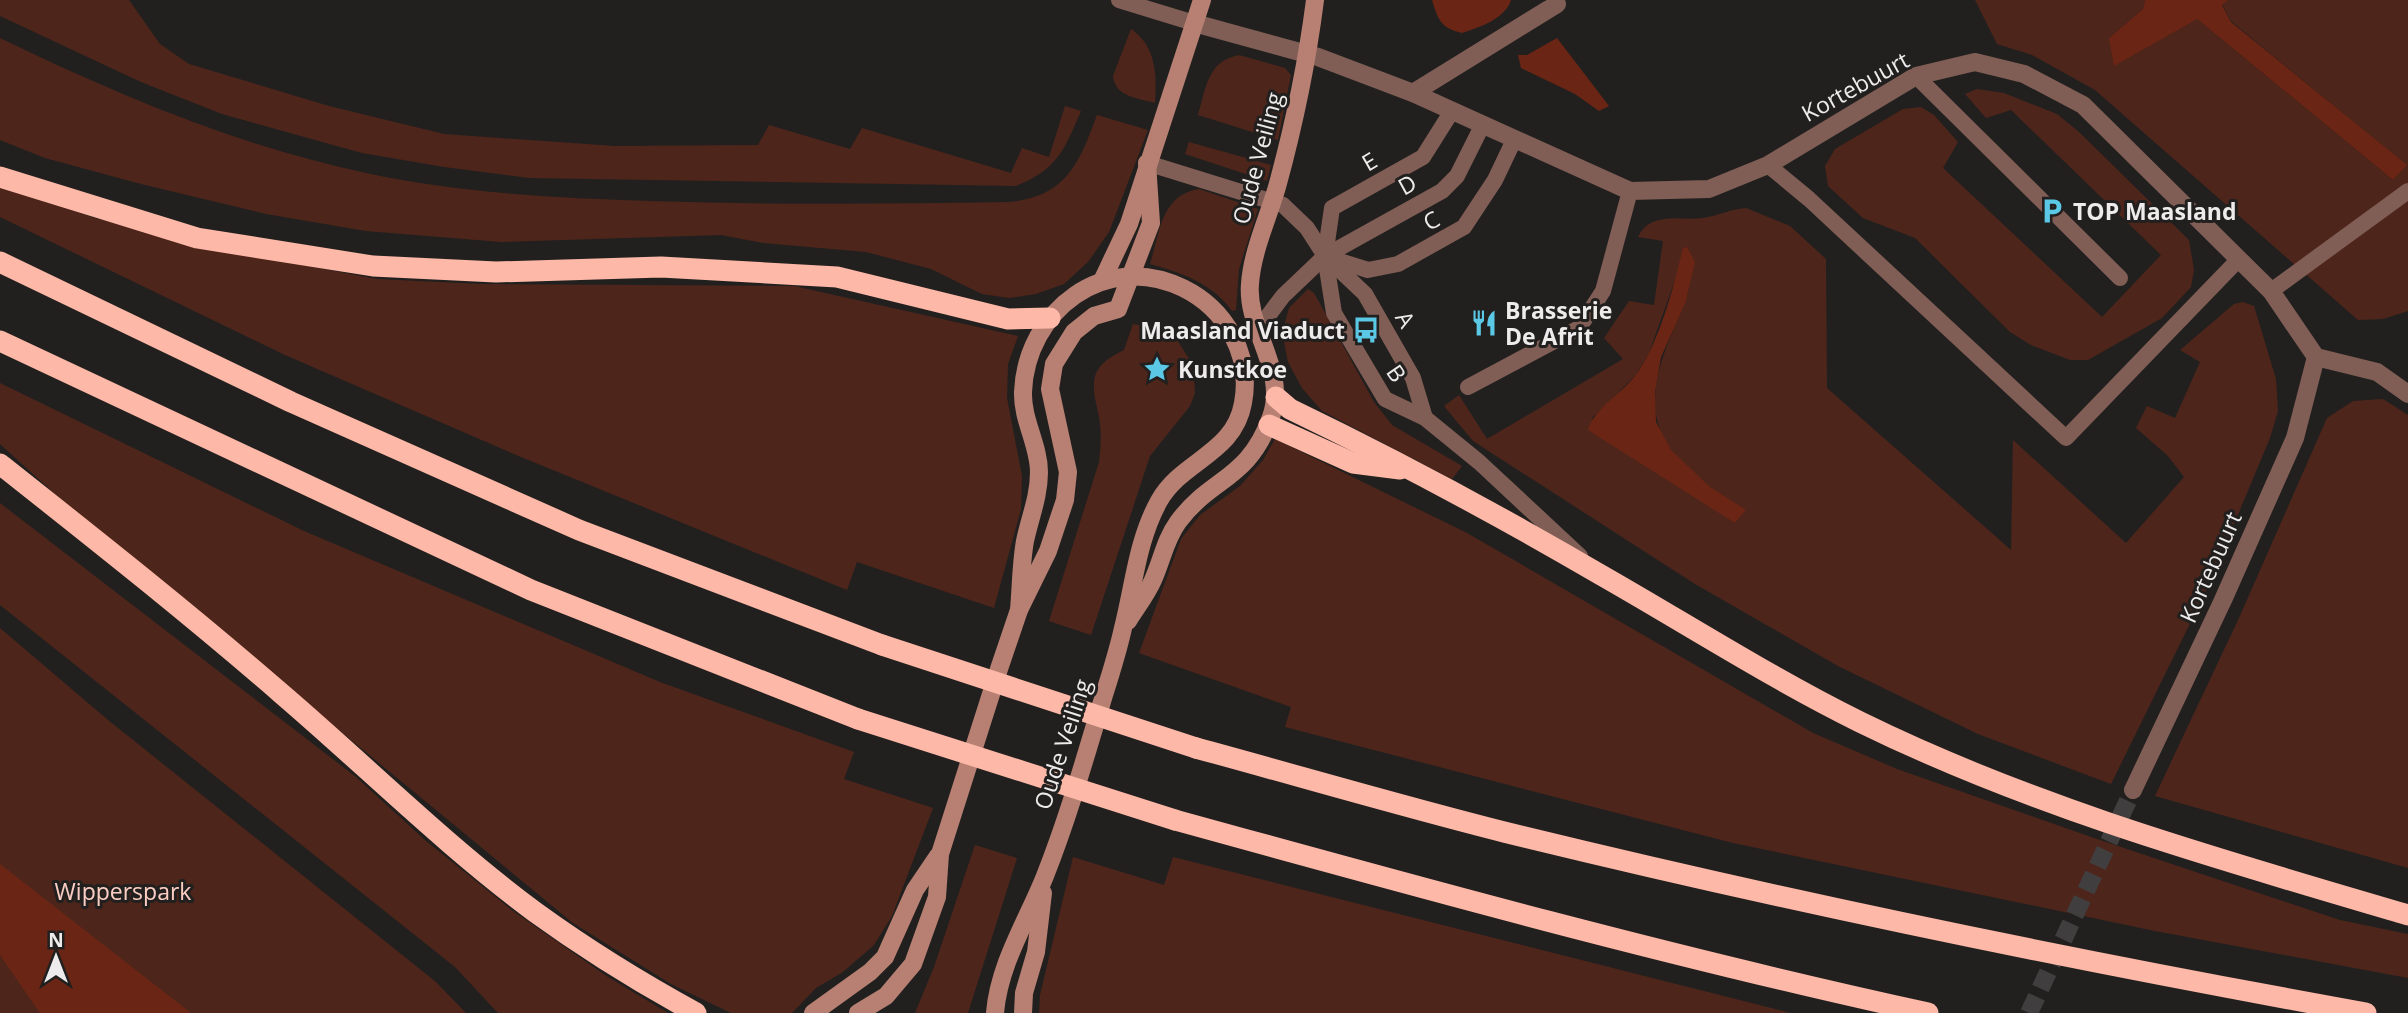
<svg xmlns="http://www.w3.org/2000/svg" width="2408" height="1013" font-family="'Open Sans',sans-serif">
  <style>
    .green { fill: #4e251b; fill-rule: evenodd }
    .water { fill: #6b2515 }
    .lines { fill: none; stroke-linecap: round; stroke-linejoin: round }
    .minor-tunnel { stroke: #403e3e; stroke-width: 18; stroke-dasharray: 18 9; stroke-linecap: butt }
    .service { stroke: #805e55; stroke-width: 16 }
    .minor { stroke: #805e55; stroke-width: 18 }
    .secondary { stroke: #b78073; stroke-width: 18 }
    .motorway { stroke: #fdb8a7; stroke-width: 21 }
    .motorway-bridge { stroke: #fdb8a7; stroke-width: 21 }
    .labels { text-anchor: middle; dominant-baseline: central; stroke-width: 6; stroke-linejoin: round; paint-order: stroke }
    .street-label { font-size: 23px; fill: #edebeb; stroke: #22201f }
    .poi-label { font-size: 23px; font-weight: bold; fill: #edebeb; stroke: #22201f; text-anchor: start }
    .park-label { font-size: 23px; fill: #fccec3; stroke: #22201f }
  </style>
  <rect width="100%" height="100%" fill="#22201f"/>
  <g class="green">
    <path d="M0,0h129l31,44 29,20 140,42 115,28 171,12 143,-1 11,-20 81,24 12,-21 149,45 11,-25 27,9 16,-51 16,5c-17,39 -23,58 -65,75l-487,-8 -85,-11 -82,-14 -140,-39 -81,-32 -141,-66z"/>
    <path d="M1975,0h170l-2,9 -34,29 88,-19 196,161 13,-15 -175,-144 -9,-17 6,-4h180v311l-25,8 -25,1 -263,-230 -63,-35 -35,-11z"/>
    <path d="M1131,29c25,17 26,46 24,74 -17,-5 -40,-6 -42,-27z"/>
    <path d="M0,38c118,57 238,108 366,135 94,20 189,25 284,28 120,4 240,3 360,1 57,-6 69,-39 87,-87l51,15 -39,102 -21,30 -24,22 -28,10 -27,4 -27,-4 -51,-25 -65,-17 -103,-9 -42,-8 -220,7 -135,-11 -100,-17 -125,-30 -96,-26 -45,-18z"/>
    <path d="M1239,55l46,13 6,7 -13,65 -80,-25c8,-26 9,-54 41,-60z"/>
    <path d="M1977,89l27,4 53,21 22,18 110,108 5,30 -3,17 -29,31 -74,42h-18l-39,-15 -21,-13 -95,-94 -52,-20 -35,-32 -3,-20 10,-17 68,-40 18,-2 13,8 24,27 -15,26 159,149 59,-62 -150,-145 -25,8 -21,-24z"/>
    <path d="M1189,142l82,23 -4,16 -82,-27z"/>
    <path d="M0,185l95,33 155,37 127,24 103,5 314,2 224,50 -10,28 -1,34 15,78 -1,33 -27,99 -137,-46 -10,28 -326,-133 -236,-102 -285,-138z"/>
    <path d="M1199,189l59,20 -19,60 -3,41 -4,1c-20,-28 -50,-38 -82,-47 10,-32 11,-69 49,-75z"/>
    <path d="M1746,208l44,18 36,33 1,129 184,162 2,-110 113,103 58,-66 -16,-21 -32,-28 11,-22 28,12 25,-56 -20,-12 54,-46 9,-2 11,4 22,73 2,32 -8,27 -64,153 -95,193 -133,-50 -140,-68 -143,-82 -222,-143 -29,-35 15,-11 28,44 136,-80 -19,-21 25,-37 25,4 9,-64 -25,-4c12,-26 42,-16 65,-19 14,-2 28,-9 43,-10zM1675,280l10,24c-20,45 -48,100 -14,146 7,10 18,18 27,26 13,12 30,29 48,34l-11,13 -143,-105 44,-43 13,-22z"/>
    <path d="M1308,289l6,4 60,109 18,23 70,41 -10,13 -130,-68 -20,-23 -14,-26 -4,-20 1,-19 4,-15z"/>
    <path d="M1133,324l23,4 21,12 16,25 2,28 -5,13 -40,50 -59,179 -42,-14 50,-159c2,-16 3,-33 -1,-50 -8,-33 -7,-46 26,-62z"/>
    <path d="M0,383l304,148 356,151 194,70 -10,27 89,29 -41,108 -18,29 -31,27 -27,16 -24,25h-61l-60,-29 -98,-61 -496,-409 -77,-70z"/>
    <path d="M2383,399l25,16v453l-253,-72 84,-178 88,-200 26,-17z"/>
    <path d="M1275,439l192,94 346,200 84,36 197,69 246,82 68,14v44l-253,-47 -422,-88 -448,-116 6,-20 -152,-54 42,-114 19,-24 40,-29 23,-26z"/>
    <path d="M0,503l356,274 70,64 87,70 95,66 60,36h-170l-43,-46 -455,-362z"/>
    <path d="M0,628l108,92 328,262 30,31h-466z"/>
    <path d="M975,845l42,13 -49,155h-53l19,-46z"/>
    <path d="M1073,857l91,28 9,-28 618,156h-752l1,-18z"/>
  </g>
  <g class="water">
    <path d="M1432,0h79c-6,19 -31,27 -49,33 -21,-5 -24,-13 -30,-33z"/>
    <path d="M2145,0h83l-6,5 9,17 176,143 -14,15 -196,-161 -83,47 -5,-28 34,-29z"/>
    <path d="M1557,38l52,68 -10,5 -24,-17 -54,-26 -3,-13h9z"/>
    <path d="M1687,247l8,15 -10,42 -24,53 -6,35 1,30 15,28 39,37 36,23 -11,13 -147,-93c8,-25 36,-37 50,-58 23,-35 35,-83 45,-124z"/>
    <path d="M0,864l191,149h-151l-40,-58z"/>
  </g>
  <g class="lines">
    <path class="minor-tunnel" d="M2029,1013l104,-223"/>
    <g class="service">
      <path d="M1119,0l75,23"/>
      <path d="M1916,76l204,202"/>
      <path d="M1452,111l-29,46 -91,51 -7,48 9,57 51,86 40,19 54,44 101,94"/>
      <path d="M1147,163l136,42 24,23 18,28 40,38 48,84 12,40"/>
      <path d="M1768,165l41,34 257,239 172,-178"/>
      <path d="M1330,258l38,12 30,-6 66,-37 31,-47 19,-40"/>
      <path d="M2271,291l137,-100"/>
      <path d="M1259,328l24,-32 42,-40 117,-65 15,-15 26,-52"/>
      <path d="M1468,387l111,-59 24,-37 27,-100"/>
    </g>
    <g class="minor">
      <path d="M1194,23l124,34 95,36 217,98 79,-2 59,-24 148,-89 59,-14 49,12 59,31 188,186 45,66 61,15 31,22"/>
      <path d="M1413,93l144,-89 -2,-4"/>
      <path d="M2133,790l90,-190 72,-162 21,-81"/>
    </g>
    <g class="secondary">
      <path d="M1102,281l27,-57 73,-224"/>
      <path d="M1128,621c8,-13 19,-27 25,-41 9,-20 12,-40 25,-58 33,-45 70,-41 93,-105 17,-47 -25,-87 -21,-133 2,-32 18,-66 27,-97 17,-62 30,-124 38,-187"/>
      <path d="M813,1013l57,-41 15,-15 30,-67 23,-34"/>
      <path d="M858,1013l28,-17 27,-32 24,-67 3,-43 59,-185 20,-59 29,-59 17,-51 3,-28 -18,-83 4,-25 20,-32 20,-16 24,-7 33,-86 -4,-60"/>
      <path d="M995,1013c4,-49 32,-92 50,-137 23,-58 41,-121 59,-181 7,-22 14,-44 19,-67 11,-43 14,-87 36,-127 23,-41 75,-47 84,-98 9,-48 -17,-94 -60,-115 -78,-38 -157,23 -160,104 -1,28 16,53 16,80 0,25 -9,45 -14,69 -4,22 -4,46 -6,69"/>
      <path d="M1023,1013l1,-20 12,-41 7,-59"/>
    </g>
    <g class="motorway">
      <path d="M0,177l197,61 176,28 123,6 165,-5 176,10 171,42 42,-1"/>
      <path d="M0,262l291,140 288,128 303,115"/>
      <path d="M0,341l531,249 327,129"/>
      <path d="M1276,397l14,12c106,51 210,107 311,166 86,49 170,103 259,147 175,86 362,138 548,193"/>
      <path d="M1269,425l84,38 47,6"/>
      <path d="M0,464c96,76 191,151 283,231 84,72 163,151 252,217 51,37 106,71 161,101"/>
      <path d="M1196,748c103,28 205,58 308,84 285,70 573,129 862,181"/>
      <path d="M1175,820c250,69 500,138 753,193"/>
    </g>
    <g class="motorway-bridge">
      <path d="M882,645l314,103"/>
      <path d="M858,719l317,101"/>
    </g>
  </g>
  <defs>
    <g id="parking-bare" transform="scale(2.1)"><path d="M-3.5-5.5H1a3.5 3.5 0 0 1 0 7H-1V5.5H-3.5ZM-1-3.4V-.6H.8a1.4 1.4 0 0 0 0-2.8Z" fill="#5bc8e6" stroke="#22201f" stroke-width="2.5" paint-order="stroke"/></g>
    <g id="restaurant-bare" transform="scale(2.1)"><path d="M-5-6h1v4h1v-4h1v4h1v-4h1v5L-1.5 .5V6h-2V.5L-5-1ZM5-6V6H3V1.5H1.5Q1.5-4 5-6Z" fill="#5bc8e6" stroke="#22201f" stroke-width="2.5" paint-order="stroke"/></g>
    <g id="bus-bare" transform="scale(2.1)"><path d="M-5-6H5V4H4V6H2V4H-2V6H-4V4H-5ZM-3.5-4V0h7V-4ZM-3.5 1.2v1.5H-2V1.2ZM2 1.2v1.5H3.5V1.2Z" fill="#5bc8e6" stroke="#22201f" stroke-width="2.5" paint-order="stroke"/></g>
    <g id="sight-bare" transform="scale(2.1)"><path d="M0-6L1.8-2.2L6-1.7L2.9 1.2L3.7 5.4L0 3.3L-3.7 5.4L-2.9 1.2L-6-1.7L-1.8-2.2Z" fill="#5bc8e6" stroke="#22201f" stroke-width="2.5" paint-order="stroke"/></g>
  </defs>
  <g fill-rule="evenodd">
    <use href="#parking-bare" x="2052" y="211"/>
    <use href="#restaurant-bare" x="1484" y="323"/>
    <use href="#bus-bare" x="1366" y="330"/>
    <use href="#sight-bare" x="1157" y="369"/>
  </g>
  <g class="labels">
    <g class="street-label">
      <text transform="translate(1855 86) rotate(-29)">Kortebuurt</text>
      <text transform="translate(1257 158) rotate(-75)">Oude Veiling</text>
      <text transform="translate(1369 161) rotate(-30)">E</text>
      <text transform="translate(1407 184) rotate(-29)">D</text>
      <text transform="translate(1431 220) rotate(-29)">C</text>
      <text transform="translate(1406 319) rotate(60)">A</text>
      <text transform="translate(1397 373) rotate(55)">B</text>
      <text transform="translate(2210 567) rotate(-66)">Kortebuurt</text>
      <text transform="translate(1062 744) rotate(-72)">Oude Veiling</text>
    </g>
    <g class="poi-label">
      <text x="2073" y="211">TOP Maasland</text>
      <text x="1505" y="310">Brasserie<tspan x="1505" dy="26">De Afrit</tspan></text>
      <text x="1345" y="330" text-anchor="end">Maasland Viaduct</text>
      <text x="1178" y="369">Kunstkoe</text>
    </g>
    <g class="park-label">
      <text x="123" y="891">Wipperspark</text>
    </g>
  </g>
  <g transform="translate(56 957)" stroke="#22201f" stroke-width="5" paint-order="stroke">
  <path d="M0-5L12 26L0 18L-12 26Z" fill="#edebeb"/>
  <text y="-10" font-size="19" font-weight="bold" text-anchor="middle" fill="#edebeb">N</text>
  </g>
</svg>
